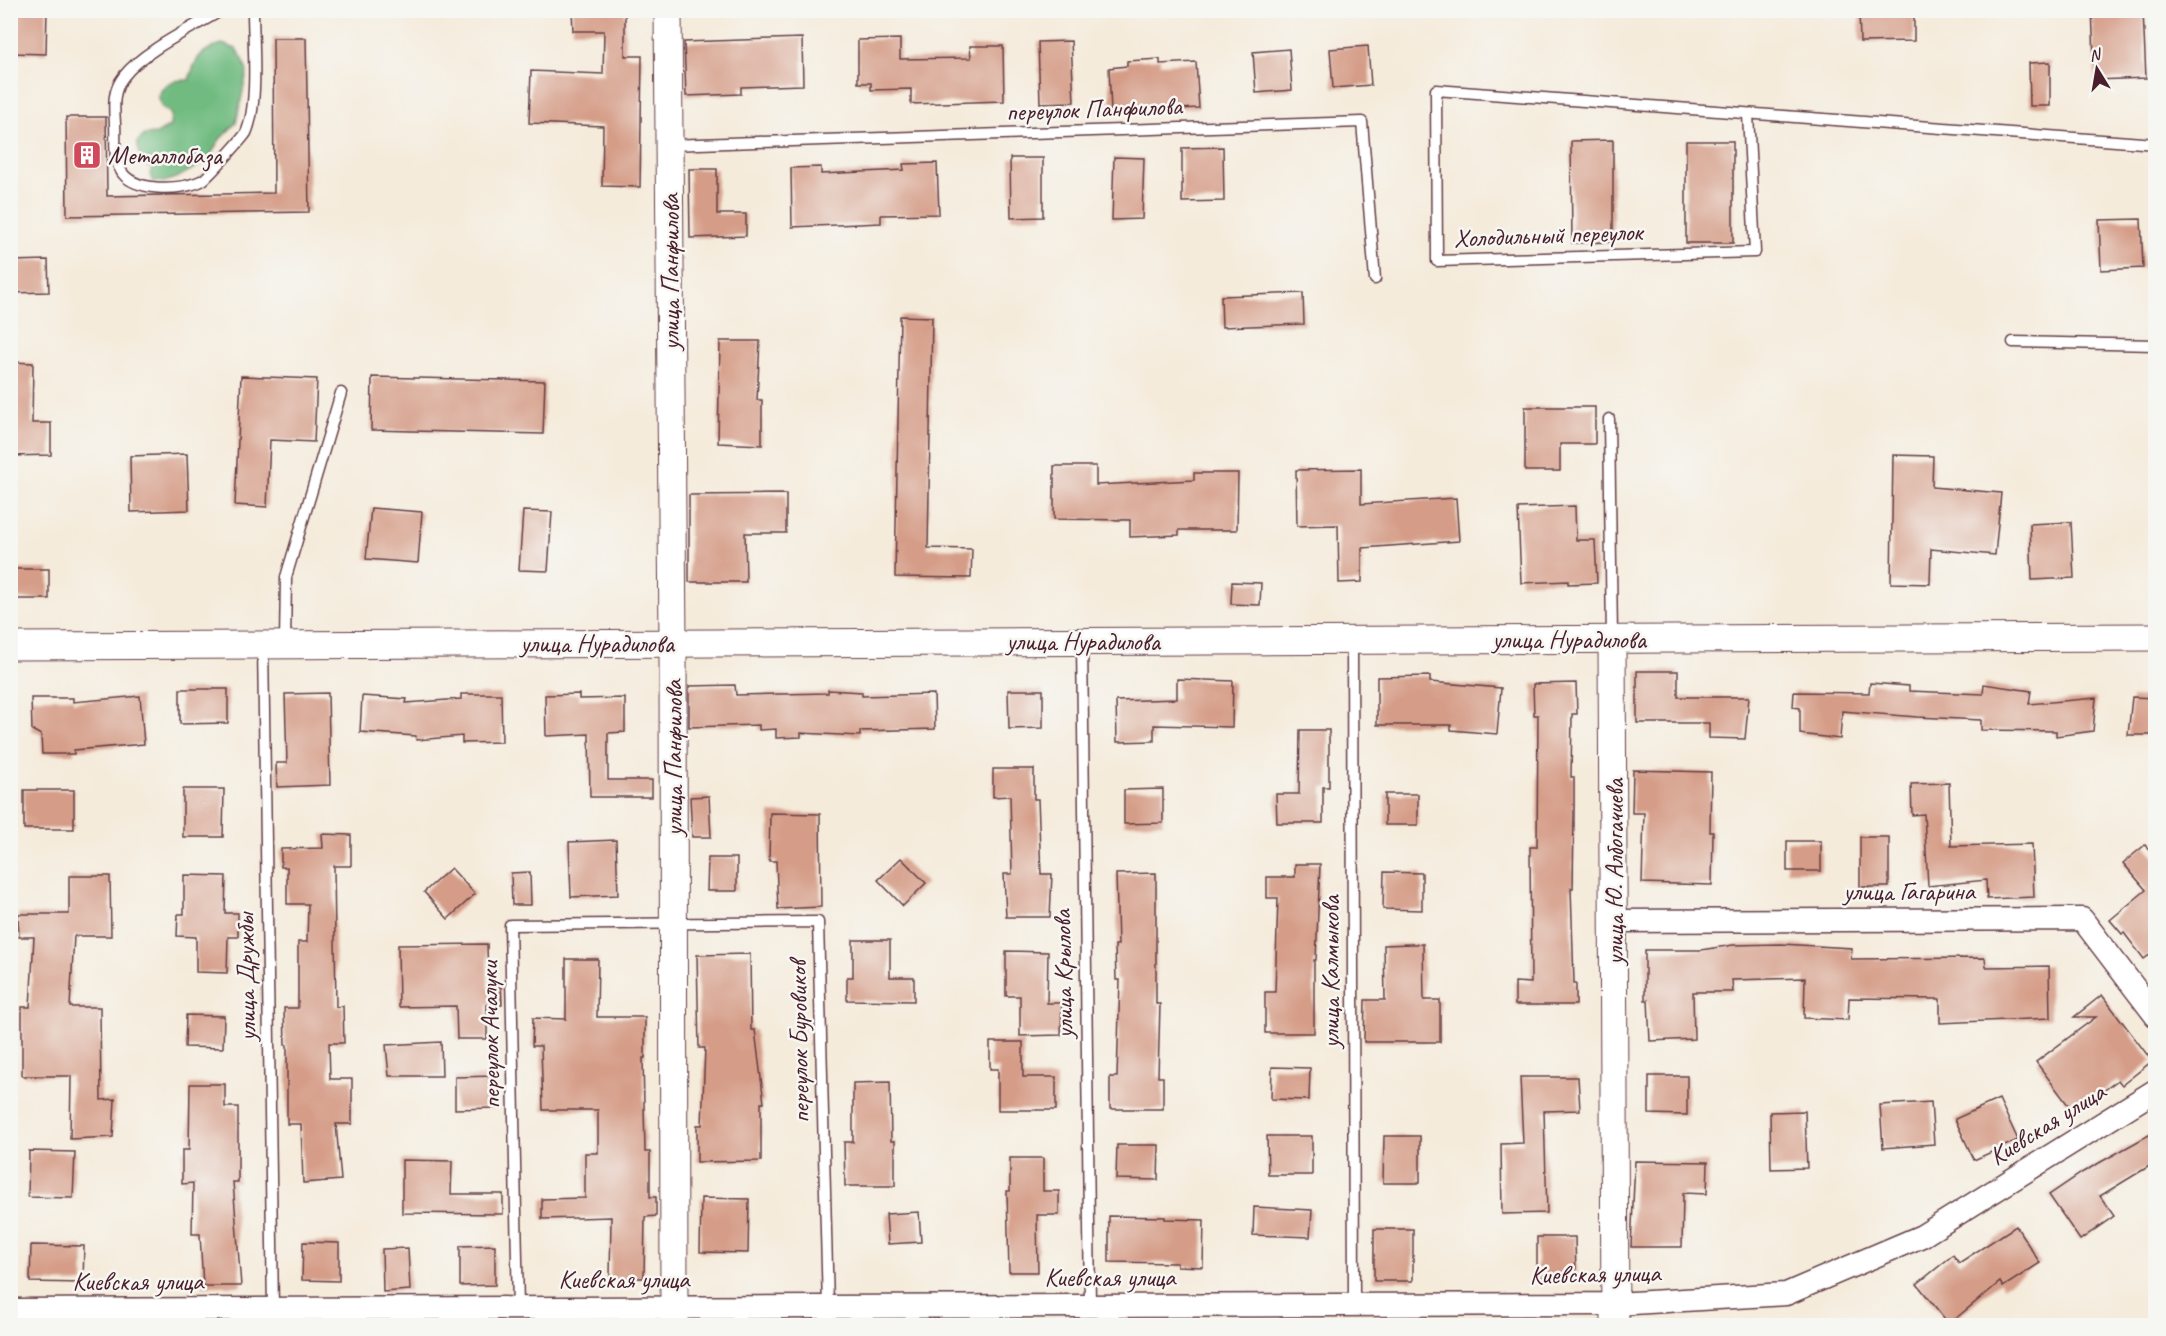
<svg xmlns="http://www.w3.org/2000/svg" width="2166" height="1336" font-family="Caveat,sans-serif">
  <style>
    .forest { fill: #71bb81; stroke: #5e6d56; stroke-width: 1.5 }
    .building { fill: #d59d88 }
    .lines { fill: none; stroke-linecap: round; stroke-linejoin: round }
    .service-casing { stroke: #643e45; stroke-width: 13 }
    .minor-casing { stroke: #643e45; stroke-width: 25 }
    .tertiary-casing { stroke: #643e45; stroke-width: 29 }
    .service { stroke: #fff; stroke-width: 10 }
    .minor { stroke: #fff; stroke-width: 22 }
    .tertiary { stroke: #fff; stroke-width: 27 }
    .labels { text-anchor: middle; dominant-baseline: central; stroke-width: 5; stroke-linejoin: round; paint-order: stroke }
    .street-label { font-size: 26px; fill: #4a1f2b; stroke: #f6f6f2 }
    .poi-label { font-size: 26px; fill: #4a1f2b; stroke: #f6f6f2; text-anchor: start }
  </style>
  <rect width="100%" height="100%" fill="#f6f6f2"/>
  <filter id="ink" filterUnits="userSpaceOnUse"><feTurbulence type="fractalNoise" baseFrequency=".0167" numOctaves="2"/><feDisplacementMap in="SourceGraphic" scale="12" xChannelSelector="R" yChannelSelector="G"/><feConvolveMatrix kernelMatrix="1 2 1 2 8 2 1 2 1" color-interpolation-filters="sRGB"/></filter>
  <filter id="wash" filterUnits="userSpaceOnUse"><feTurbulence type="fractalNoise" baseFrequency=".008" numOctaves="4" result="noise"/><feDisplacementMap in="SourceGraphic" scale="24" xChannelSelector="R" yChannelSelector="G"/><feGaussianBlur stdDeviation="1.35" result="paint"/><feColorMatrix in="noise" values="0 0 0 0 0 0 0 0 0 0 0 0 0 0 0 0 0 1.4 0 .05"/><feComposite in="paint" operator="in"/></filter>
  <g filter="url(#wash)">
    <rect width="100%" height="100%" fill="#f5ebdb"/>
    <path class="forest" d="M222,44l14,5 7,10 4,13 -11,51 -16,16 -13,22 -29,16 -14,5 -12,-1 -2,-7 2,-6 -8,-3 -4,-9 -3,-14 8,-7 12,-1 13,-8 1,-12 -10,-8 -3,-11c10,-14 14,-15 31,-15 7,-23 11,-29 33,-36z"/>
    <g id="blocks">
      <g class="building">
        <path d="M10,10h37l-1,44 -36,-1z"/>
        <path d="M572,10h53v46h17l-2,131 -38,-1 1,-60 -74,-3 2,-52 72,3 1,-43h-31z"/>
        <path d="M1859,10h55v31l-54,1z"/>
        <path d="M2092,10h51l3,68 -51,2z"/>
        <path d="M273,38h33l3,174 -242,4 -1,-99h40l1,79 167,-3z"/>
        <path d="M802,38l1,47 -62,2v7l-55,2 -2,-54z"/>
        <path d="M900,39v20l71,-1 -1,-12h33l1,55 -93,3v-15l-40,1v-7h-13v-43z"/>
        <path d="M1071,41l3,61 -34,1 -2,-61z"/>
        <path d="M1368,46l3,39 -38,3 -3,-39z"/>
        <path d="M1289,49l3,41 -36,3 -3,-41z"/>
        <path d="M1160,59v5l36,-2 3,46 -88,4 -2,-44 18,-2v-5z"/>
        <path d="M2050,62v44h-20l-1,-43z"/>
        <path d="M1613,140v102l-41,1 -1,-102z"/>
        <rect x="1686" y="141" width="47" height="102"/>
        <path d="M1223,147l1,54 -42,1v-54z"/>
        <path d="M1114,157l30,1 -2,61 -30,1z"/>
        <path d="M1010,158h33v59l-32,1z"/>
        <path d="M937,163l2,51 -58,1v8l-89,4 -1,-59 30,-1v7l83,-4 -1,-6z"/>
        <path d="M689,169h28v45h29v22l-56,2z"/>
        <path d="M2141,219l2,49 -42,2 -2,-50z"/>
        <path d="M48,260l1,32 -39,1v-32z"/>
        <path d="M1303,293l1,31 -82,3 -1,-31z"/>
        <path d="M900,316l32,1 -4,231 44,1 -1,29 -76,-1z"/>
        <path d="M720,341h40l-3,59h5v45l-44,-2z"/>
        <path d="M10,362l23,1 -1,60h19v32l-41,1z"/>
        <path d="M241,376l76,3 -3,63 -44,-2 -3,67 -32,-2z"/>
        <path d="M372,377l173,4 -2,53 -172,-4z"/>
        <path d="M1525,407h70v37h-35v27h-35z"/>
        <path d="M187,454l2,56 -58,2 -1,-56z"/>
        <path d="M1893,455l40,1 -1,31 69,6 -6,62 -64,-6 -1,35 -39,-1z"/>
        <path d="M1054,466h42v19l98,-5v-7h44l-1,57h-58v5l-49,2v-17l-76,-1z"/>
        <path d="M1361,469v35l95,-6 3,43 -97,7v34l-23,1 -1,-58 -41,1 -1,-56z"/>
        <path d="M786,494v39h-41l1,49h-57v-87z"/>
        <path d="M1575,506l1,34h19l2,43 -29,1v-3l-47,2 -3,-75z"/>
        <path d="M371,508l51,4 -4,51 -52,-4z"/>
        <path d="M523,511l29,1 -4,59 -29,-1z"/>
        <path d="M2071,522l3,56 -42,2 -2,-56z"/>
        <rect x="10" y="569" width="39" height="30"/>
        <path d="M1232,582l29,1 -1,22 -29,-1z"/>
        <path d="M1637,671h41v26h71l-4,42 -36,-1v-15h-72z"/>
        <path d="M1430,676v6l71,6 -4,46 -46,-4v-5h-74v-48z"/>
        <path d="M1177,679l56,2 -1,46 -78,-2v16l-37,1 -1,-41 61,-2z"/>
        <path d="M1576,683l1,31h-5l-1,63h3v38l-1,73h-2l3,95h2v22h-61v-23l16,1 -1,-136h7l1,-132h-4l-1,-31z"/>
        <path d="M1870,683l39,3v5l74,3 1,-10 47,7 -2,13 67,-6 -3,33 -37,5v-5l-75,-1v-10l-64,-3 -75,-6 -2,28 -40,-5v-26l-7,-1 1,-15 75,1z"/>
        <path d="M735,685l1,10 92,-2v-3l34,2v4l72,-2 1,35 -75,2v5l-59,-3v4l-25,1v-9l-17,1v-5l-70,2v-41z"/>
        <path d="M180,689h48v34l-48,1z"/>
        <path d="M1008,690h35v38l-34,1z"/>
        <path d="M328,693l2,92 -53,2 -1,-24h11l-2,-69z"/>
        <path d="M461,694h40l1,48 -40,1v-7l-45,4 -1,-4 -56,-4 2,-36 45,3 -1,4 55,-4z"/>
        <path d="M579,694v5l46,-1v34l-17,1v47h44v17h-62l-1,-63 -43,2 -1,-41z"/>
        <path d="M140,696l4,48 -70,6v4h-32l-1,-19 -9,-5 -1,-32h42v4z"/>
        <path d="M2132,697l24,1v37h-28z"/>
        <path d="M1300,730h29v57h-6v36h-46l-1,-29h23z"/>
        <path d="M993,769h41v30h4l3,75h11l-2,43h-44l-2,-43h8l-2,-78 -17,1z"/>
        <path d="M1633,770l78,2 -1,60h3l-1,53 -70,-2 2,-70h-12z"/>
        <path d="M1949,783l2,63 81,-2 2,53 -47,2 -1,-19 -58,6 -4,-72 -12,1 -1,-31z"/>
        <path d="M183,789h41l-1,48h-40z"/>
        <path d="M1163,789v34l-39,1v-34z"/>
        <rect x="24" y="790" width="50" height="39"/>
        <rect x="1385" y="794" width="33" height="31"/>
        <path d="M709,796l2,41h-19l-2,-40z"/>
        <path d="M770,813l50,1 1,93 -43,2 -2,-48h-7z"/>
        <path d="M322,834l29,1v31h-17l2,141 7,-1 1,37h-15l1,36h22v45h-16l5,56 -38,3 -2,-59h-14v-79h-2l-1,-37h14v-66h9l1,-38h-21v-37h-6v-18l42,-1z"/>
        <rect x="1860" y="837" width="29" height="50"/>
        <path d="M616,840l2,55 -47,2 -2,-55z"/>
        <rect x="1787" y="841" width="34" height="30"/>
        <path d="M2145,845l11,12v93l-12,9 -20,-26 -2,1 -12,-14 36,-30 -23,-27z"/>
        <path d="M708,858h29v33h-30z"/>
        <path d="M901,858l25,25 -23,23 -25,-26z"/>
        <path d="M1295,864h25l-4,96h-2v73h-49v-41h10l3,-94h-11v-21h28z"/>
        <path d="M451,868l24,26 -27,25 -24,-27z"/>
        <path d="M530,872l1,33h-19l-1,-32z"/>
        <path d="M1384,872l38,1v37l-39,-1z"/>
        <path d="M1156,873v131h4l-2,73h5v32h-53v-32h7l3,-97h-4l-1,-35h3l-2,-71z"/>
        <path d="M184,875l42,1 -1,37h13v24h-10l-1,36 -31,-1v-35l-19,-1 1,-22h6z"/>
        <path d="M69,876h41l1,60h-37l-4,71h30l1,93 14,-1 -2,38 -43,2 1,-63h-49v-69h8l4,-70h-15l-1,-23h51z"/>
        <path d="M853,940h37v37h24v24l-67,-1v-23h6z"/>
        <path d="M487,944l1,43h13l1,18h-15v34h-30l-1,-33 -57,1 -1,-62z"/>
        <path d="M1412,944h11l1,56h16v42h-76l1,-42h20l-1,-55z"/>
        <path d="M1781,944l71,4 -1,11 134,-1 1,9 63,-1 1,52 -110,5v-24l-91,-1 -1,22 -44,-2 1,-40 -73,2 1,12h-40l1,47 -44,2 -2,-41h-3v-50h56l32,-5z"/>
        <path d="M1006,951l42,1 -1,51h15l-1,32 -41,1v-40h-14z"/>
        <path d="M750,954l1,76h4l9,73h-3v58l-64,1v-37h5l3,-77h-6l-2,-93z"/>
        <path d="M566,959h32l-1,58h48v41h-2l2,94h5v45h6v19l-11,1 -1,61h-34l1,-61 -69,2v-20l43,-1v-45h13v-43h-55l-2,-64h-9l1,-28 33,1z"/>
        <path d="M2102,995l50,66 -30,24 -4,-5 -44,33 -38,-51 60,-45h-22z"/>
        <path d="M186,1015l38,1 -1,32 -38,-1z"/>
        <path d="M441,1042l1,34h-53l-3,-31z"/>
        <path d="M990,1042h33v35h33v33h-58v-41h-8z"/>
        <path d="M1272,1067l38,1 -1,32 -38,-1z"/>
        <path d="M495,1076v32l-40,1v-32z"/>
        <path d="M1649,1076h38v39l-38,-1z"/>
        <path d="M1520,1077h58l2,33 -36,1 3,102 -45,1 -1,-70 22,-1z"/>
        <path d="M890,1082l1,59h4v45h-50l-1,-44h9v-59z"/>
        <path d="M190,1084h35v23h13v75h-5l8,104h-38l-3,-52h-8l1,-51 -11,1v-34h7z"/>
        <path d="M1999,1099l19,41 -44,20 -19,-41z"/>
        <path d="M1931,1102l3,42 -51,4 -3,-43z"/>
        <path d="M1805,1111l2,57 -36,1 -1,-57z"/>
        <path d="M2156,1131v31l-56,34 14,20 -34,24 -31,-45 34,-23z"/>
        <path d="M1267,1136h45v39h-44z"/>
        <path d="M1384,1136h36v47h-37z"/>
        <path d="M1117,1145h42l-1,35 -42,-1z"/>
        <path d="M29,1151l46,1 -2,46 -45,-1z"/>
        <path d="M1010,1158h33v33h16v24h-22l1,57h-29l-2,-81h3z"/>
        <path d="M402,1160l50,1 -1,33h52v20l-101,-1z"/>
        <path d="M1635,1161l73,1 -1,32 -24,-1 -1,54h-51z"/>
        <path d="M701,1198l48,1 -1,54 -48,-1z"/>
        <path d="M1254,1207l58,3 -2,27 -57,-2z"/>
        <path d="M919,1212l2,30 -33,2 -2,-30z"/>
        <path d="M1109,1216l56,1v2l39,1 -1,47 -26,-1v-3l-68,-1z"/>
        <path d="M2016,1226l24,37 -37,24 -3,-5 -51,42 -32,-40 36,-29 6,8z"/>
        <rect x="1374" y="1229" width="39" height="52"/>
        <path d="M1537,1237h38l1,39 -39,1z"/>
        <path d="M303,1242l36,1v38l-37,-1z"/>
        <path d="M31,1245l53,1 -1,37 -53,-1z"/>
        <path d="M495,1245v40l-35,1v-40z"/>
        <path d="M408,1248l2,42 -27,2 -1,-43z"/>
      </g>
    </g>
  </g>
  <g filter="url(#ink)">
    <use href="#blocks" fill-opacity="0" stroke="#643e45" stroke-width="1.5"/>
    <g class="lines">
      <g class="service-casing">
        <g id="service">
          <path d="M222,10c-28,17 -79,41 -98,66 -12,15 -10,30 -9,48 1,14 -2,32 5,45 11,24 63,22 83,11 5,-3 40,-42 43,-47 13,-29 7,-90 7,-123"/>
          <path d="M1748,114l7,138 -318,9 -1,-171 720,54"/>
          <path d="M669,145l693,-23 13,157"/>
          <path d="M2013,342l143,3"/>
          <path d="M1609,419l3,220"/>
          <path d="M1352,640l2,664"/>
          <path d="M1082,642l8,664"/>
          <path d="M285,644l1,-67 55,-184"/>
          <path d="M263,645l10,664"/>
          <path d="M518,1308l-8,-383 308,-3 10,385"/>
        </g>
      </g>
      <g class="minor-casing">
        <g id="minor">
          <path d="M1615,921l467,-2 74,97"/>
          <path d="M10,1310l1605,-6 171,-10 136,-58 234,-146"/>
        </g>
      </g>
      <g class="tertiary-casing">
        <g id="tertiary">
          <path d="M668,10l5,633 1,683"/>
          <path d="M1612,639l3,687"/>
          <path d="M10,646l2146,-9"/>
        </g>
      </g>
      <use href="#service" class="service"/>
      <use href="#minor" class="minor"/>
      <use href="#tertiary" class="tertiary"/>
    </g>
  </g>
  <defs>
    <g id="building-square" transform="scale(1.5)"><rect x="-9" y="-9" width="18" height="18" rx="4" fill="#d1495b" stroke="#f6f6f2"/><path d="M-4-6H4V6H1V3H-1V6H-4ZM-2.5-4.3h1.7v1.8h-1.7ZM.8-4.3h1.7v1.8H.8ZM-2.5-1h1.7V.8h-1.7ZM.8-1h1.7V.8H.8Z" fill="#fff"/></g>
  </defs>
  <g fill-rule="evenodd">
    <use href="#building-square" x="87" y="155"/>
  </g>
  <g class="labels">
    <g class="street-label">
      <text transform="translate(1094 109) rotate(-2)">переулок Панфилова</text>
      <text transform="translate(1548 235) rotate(-2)">Холодильный переулок</text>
      <text transform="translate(670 272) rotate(-90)">улица Панфилова</text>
      <text x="1569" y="639">улица Нурадилова</text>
      <text x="1083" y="641">улица Нурадилова</text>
      <text x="597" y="643">улица Нурадилова</text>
      <text transform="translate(673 758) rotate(-90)">улица Панфилова</text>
      <text transform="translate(1614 872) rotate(-90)">улица Ю. Албогачиева</text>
      <text x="1909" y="891">улица Гагарина</text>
      <text transform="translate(1330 972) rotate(-90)">улица Калмыкова</text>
      <text transform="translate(1063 974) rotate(-91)">улица Крылова</text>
      <text transform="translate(246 977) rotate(-91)">улица Дружбы</text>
      <text transform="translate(490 1035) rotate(-91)">переулок Ачалуки</text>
      <text transform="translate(799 1042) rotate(-91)">переулок Буровиков</text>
      <text transform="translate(2047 1124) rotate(-32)">Киевская улица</text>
      <text transform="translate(1595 1274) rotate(-1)">Киевская улица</text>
      <text x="1110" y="1277">Киевская улица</text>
      <text x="624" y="1279">Киевская улица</text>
      <text x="138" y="1281">Киевская улица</text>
    </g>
    <g class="poi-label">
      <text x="108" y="155">Металлобаза</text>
    </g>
  </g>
  <rect width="2166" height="1336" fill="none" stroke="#f6f6f2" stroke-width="36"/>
  <g transform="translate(2097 69) rotate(349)" stroke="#f6f6f2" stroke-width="4.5" paint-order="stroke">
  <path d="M0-4.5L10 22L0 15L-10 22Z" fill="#4a1f2b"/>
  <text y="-9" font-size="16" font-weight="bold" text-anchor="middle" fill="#4a1f2b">N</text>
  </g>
</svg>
